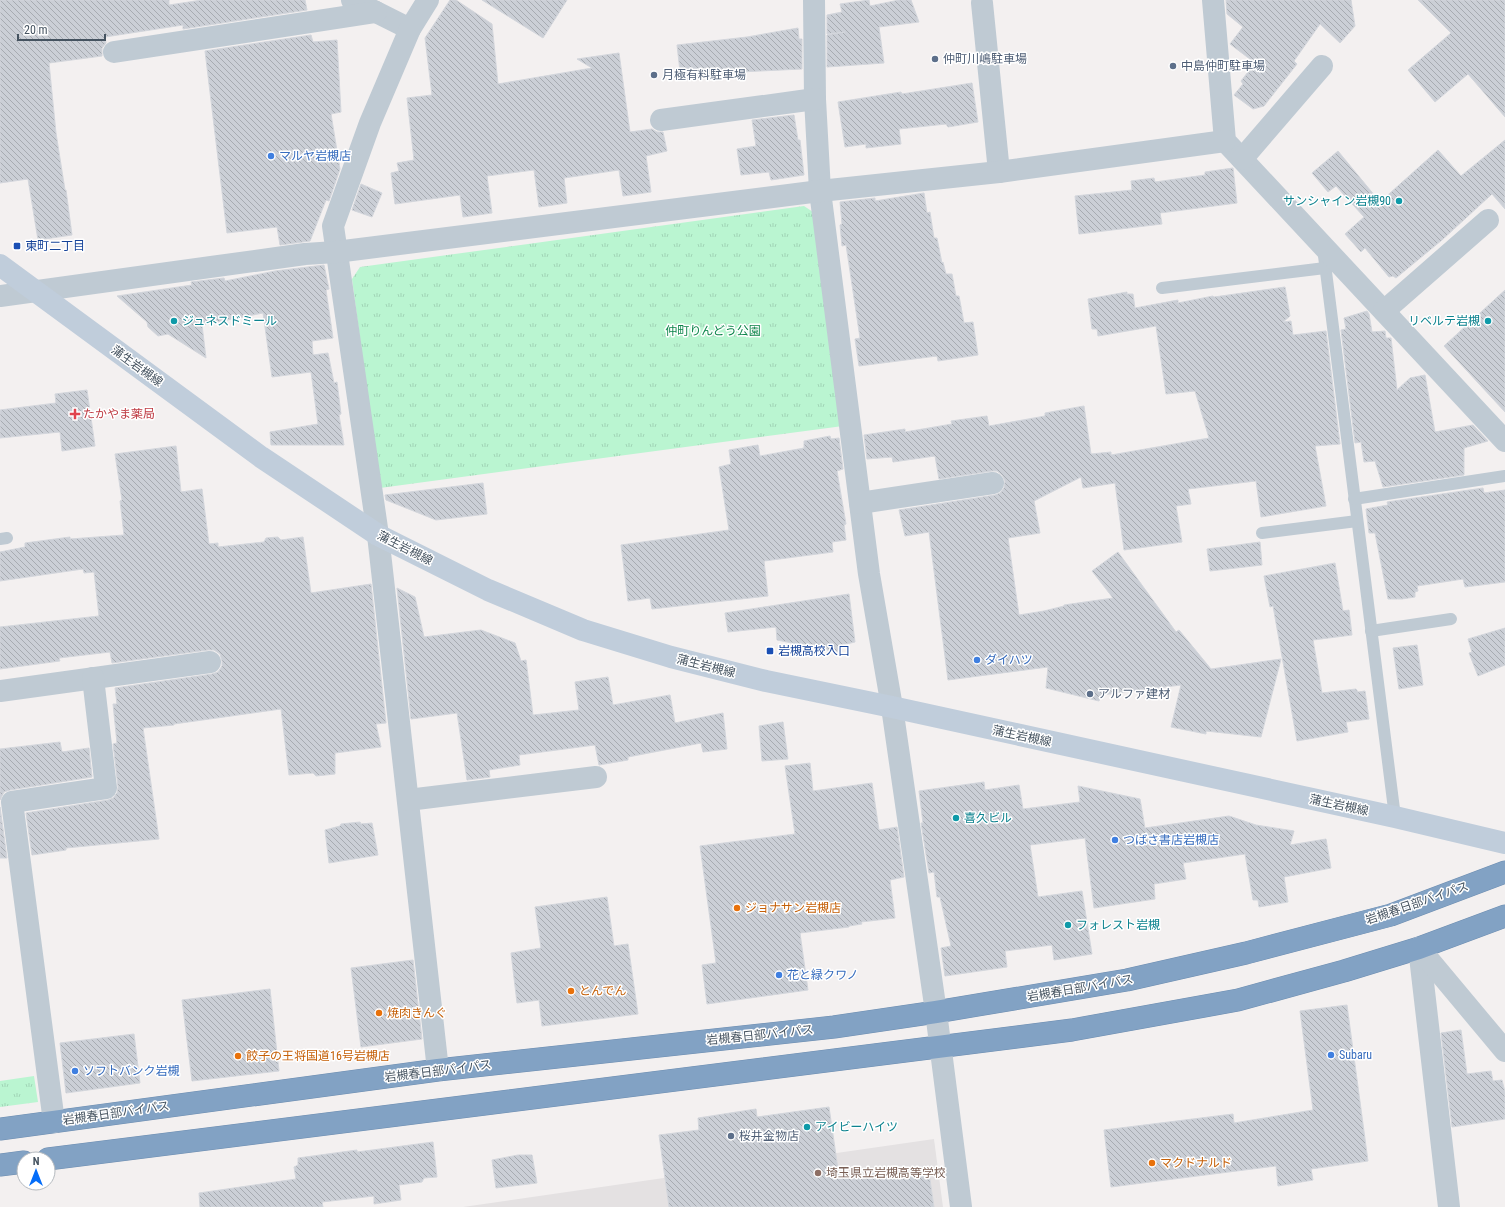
<svg xmlns="http://www.w3.org/2000/svg" width="1505" height="1207" font-family="'Roboto Condensed','Noto Sans JP',sans-serif">
  <style>
    .education { fill: #e4e1e2 }
    .grass { fill: url(#grass-tufts) }
    .building { fill: url(#building-back-hatch); stroke: #d3d6dc }
    .lines { fill: none; stroke-linecap: round; stroke-linejoin: round }
    .highway-casing { stroke: #6d8db0; stroke-width: 23 }
    .lane { stroke: #bfcad3; stroke-width: 12 }
    .street { stroke: #bfcad3; stroke-width: 22 }
    .secondary { stroke: #c0cddb; stroke-width: 22 }
    .highway { stroke: #82a2c4; stroke-width: 22 }
    .service-dot { fill: #5c6f8a; stroke: #fff; stroke-width: 1.5 }
    .shop-dot { fill: #3f7fe0; stroke: #fff; stroke-width: 1.5 }
    .culture-dot { fill: #0f9aa8; stroke: #fff; stroke-width: 1.5 }
    .transit-dot { fill: #1a4fb4; stroke: #fff; stroke-width: 1.5 }
    .health-dot { fill: #e0444e; stroke: #fff; stroke-width: 1.5 }
    .food-dot { fill: #e8710a; stroke: #fff; stroke-width: 1.5 }
    .education-dot { fill: #8d6e63; stroke: #fff; stroke-width: 1.5 }
    .labels { text-anchor: middle; dominant-baseline: central; stroke-width: 3; stroke-linejoin: round; paint-order: stroke }
    .service-label { font-size: 12px; fill: #4e5e75; stroke: #fff; text-anchor: start }
    .shop-label { font-size: 12px; fill: #366cbe; stroke: #fff; text-anchor: start }
    .culture-label { font-size: 12px; fill: #0d838f; stroke: #fff; text-anchor: start }
    .transit-label { font-size: 12px; fill: #164399; stroke: #fff; text-anchor: start }
    .park-label { font-size: 12px; fill: #0c854a; stroke: #fff }
    .street-label { font-size: 12px; fill: #455360; stroke: #fff }
    .health-label { font-size: 12px; fill: #be3a42; stroke: #fff; text-anchor: start }
    .food-label { font-size: 12px; fill: #c56008; stroke: #fff; text-anchor: start }
    .education-label { font-size: 12px; fill: #785e54; stroke: #fff; text-anchor: start }
  </style>
  <defs>
    <pattern id="grass-tufts" width="24" height="20" patternUnits="userSpaceOnUse"><rect width="24" height="20" fill="#baf5d1"/><path d="M3 7l-1-3M5 7V3M7 7l1-3M15 17l-1-3M17 17v-4M19 17l1-3" fill="none" stroke="#a1d4b6"/></pattern>
    <pattern id="building-back-hatch" width="6" height="6" patternUnits="userSpaceOnUse"><rect width="6" height="6" fill="#cbcfd6"/><path d="M-1 5l2 2M0 0l6 6M5-1l2 2" fill="none" stroke="#a7abb1"/></pattern>
  </defs>
  <rect width="100%" height="100%" fill="#f3f0f0"/>
  <path class="education" d="M934,1139l9,68h-480z"/>
  <g class="grass">
    <path d="M804,206l9,6 30,214 -463,62 -28,-209 8,-12z"/>
    <path d="M34,1076l4,26 -38,5v-26z"/>
  </g>
  <g class="building">
    <path d="M0,0h169v5l33,-5h103l2,10 -124,19v-4l-78,12 1,6 -4,5v8l-53,7 7,70 9,57h1l6,45 -34,5 -10,-61 -28,4z"/>
    <path d="M450,0h6l36,24 6,60 94,-16 -15,-9 42,-6 11,79 22,-3 5,3h6l4,19 -21,5 5,36 -28,4 -4,-26 -55,8 3,25 -28,4 -5,-37 -47,6 5,37 -29,4 -3,-22 -65,9 -4,-31 8,-2 -2,-8 17,-3 -7,-62 25,-3 -7,-57z"/>
    <path d="M482,0h85l-24,38z"/>
    <path d="M869,0l1,6 29,-6h12l8,22 -40,5 5,36 -57,4v-32l18,-3 -18,2v-19l15,-3 -2,-8z"/>
    <path d="M1226,0h125l4,26 -15,17 -20,-19 -26,37 3,3 -33,42 -11,3 -19,-14 9,-11 -2,-3 14,-18 -25,-19 13,-17 -16,-13z"/>
    <path d="M1418,0h87v117l-37,-43 -33,28 -27,-32 43,-37z"/>
    <path d="M798,28l1,11h3v30l-62,3 -59,8 -4,-35 70,-8z"/>
    <path d="M311,35l2,7 24,-2 4,72 -10,2 9,55 -11,32 -3,-1 -16,41 -30,4 -3,-18 -50,6 -22,-182z"/>
    <path d="M972,83l6,39 -30,5 -2,-3 -47,5 2,15 -35,4v-4l-21,3 -7,-45 63,-10 1,2z"/>
    <path d="M794,115l4,25h2l4,35 -33,5 -2,-8 -28,3 -4,-26 19,-3 -4,-26z"/>
    <path d="M1505,140v69l-13,-15 -50,46 -46,38 -3,-2 -4,1 -24,-29 -4,4 -16,-18 19,-17 -28,-31 -8,6 -16,-19 26,-22 42,51 58,-52 23,26z"/>
    <path d="M1233,168l4,35 -77,10 2,11 -83,10 -4,-38 57,-6 -1,-9 23,-3 1,4 50,-7v-3z"/>
    <path d="M361,184l21,9 -10,24 -20,-7z"/>
    <path d="M924,193l3,20 3,-1 4,26h3l5,25 1,-1 3,12h6l4,22h3l5,27 9,-1 5,33 -40,6 -1,-5 -78,10 -4,-27 5,-1 -14,-93 -4,1 -2,-21 2,-1 -2,-22 35,-4v3z"/>
    <path d="M324,265l5,24 -3,1 7,48 -21,3 1,14 15,-2 6,30 3,-1 4,32 -2,1 5,30h-73l-1,-13 48,-8 -7,-52 -39,5 -9,-64 -61,12 4,33 -38,-24 -10,2 -10,-9 -1,-5 -30,-26 75,-11 -1,-3 33,-4 1,3 50,-10z"/>
    <path d="M1285,287l5,29 -7,6 8,-1 2,14 33,-4 14,113 -25,2 11,60 -65,11 -5,-36 -68,8 3,15 -15,2 6,36 -58,8 -9,-67 -32,5 -2,-11 -47,24 6,32 -32,5 11,77 25,-4 20,-5v-1l49,-7 -21,-27 26,-19 58,80 3,-2 32,39 70,-10 -20,78 -55,-6v3l-35,-7 10,-42 -80,10 -2,6 -53,-13 2,-21 -100,13 -19,-148 -24,4 -6,-26 96,-15 5,-2 4,-5 1,-7 -3,-6 -5,-4h-5l-53,8 -4,-23 -42,6 -1,-5 -25,2 -3,-24 41,-6v3l47,-8 -1,-3 36,-5 2,10 56,-10v-3l39,-7 7,48 20,-2v3l98,-17 -14,-47 -29,3 -10,-68 -58,10 -1,-7h-5l-4,-30 39,-7v2h6l2,14 43,-8v3l35,-7 1,1z"/>
    <path d="M1505,290v122l-61,-66z"/>
    <path d="M1367,311l2,3 3,18 13,-1 1,7h5l6,52 13,-12 15,-3 10,57 38,-7 15,16 -24,7v27l-81,12 -8,-26 -11,1 -3,-20 -6,1 -14,-113 5,-1 -2,-11z"/>
    <path d="M87,390l8,56 -33,5 -2,-19 -60,6v-28l56,-7 -1,-9z"/>
    <path d="M830,436l1,3 8,-1 4,31 -6,2 9,53 -2,1 2,15 -14,2 1,10 -69,9 4,35 -116,13 -2,-11 -22,3 -7,-56 108,-15 -10,-63 12,-3 -2,-14 29,-5 2,11 44,-8v-7z"/>
    <path d="M176,446l5,46 21,-3 7,55 9,-1v4l46,-5 2,-4 12,-1 3,3 22,-3 8,56 60,-9 15,139 -10,1 5,23 -46,6v21l-19,2 -3,-3 -24,2 -8,-66 -107,15v1l-31,3 16,111 -93,9v2l-34,5 -6,-42 82,-13 5,-2 4,-5 1,-6 -5,-43 4,-1 -4,-39h4l-2,-16 97,-14 6,-2 4,-6v-5l-2,-7 -6,-4h-6l-96,13 -2,-11 -51,6 1,3 -60,8v-42l99,-11 -5,-44 -10,1 -1,-4 -83,12v-29l25,-5v-4l45,-6v2l54,-4 -4,-34 2,-1 -7,-46z"/>
    <path d="M483,483l4,31 -51,6 -50,-20 -1,-5z"/>
    <path d="M1483,488l1,5 21,-3v92l-40,5 -2,-8 -46,7 1,5 -3,1v5l-13,2h-14l-13,-66h-6l-3,-24 22,-4 -1,-3z"/>
    <path d="M1260,542l2,23 -52,6 -3,-22z"/>
    <path d="M1335,563l8,48 6,-1 3,25 -39,5 9,53 34,-4 2,3 7,-1 4,28 -23,3 2,10 -51,9 -24,-135 -3,1 -6,-31z"/>
    <path d="M397,588l18,9 9,40 57,-7 34,13 6,18 5,-1 7,55 46,-5 -4,-28 33,-5 5,28 57,-10 5,28 48,-10 4,36 -24,3 -2,-9 -73,14v3l-29,5 -4,-20 -76,10 1,10 -31,5 1,7 -23,3 -10,-67 -46,6z"/>
    <path d="M849,594l6,48 -17,4 -1,6 -60,-12 -1,-13 -48,5 -3,-19z"/>
    <path d="M1505,628v37l-27,11 -9,-23 3,-1 -4,-13z"/>
    <path d="M1417,645l6,40 -24,4 -6,-41z"/>
    <path d="M783,722l5,37 -26,2 -3,-35z"/>
    <path d="M60,742l2,10 27,-4 3,29 -82,13 -6,2 -4,8v-51z"/>
    <path d="M810,763l3,28 59,-8 7,47 18,-3 7,50 -14,3 5,38 -34,4 1,2 -13,2v1l-49,6 8,57 -101,14 -5,-39 14,-2 -16,-117 95,-12 -10,-68z"/>
    <path d="M984,782l1,8 34,-5 4,24 57,-7 -2,-16 62,13 5,29 84,-12 27,9 38,6 -4,14 36,-6 5,29 -47,9 4,25 -29,5 -1,-7h-5l-8,-46 -62,9 3,16 -32,5 1,15 -61,9 -9,-70 -55,7 8,52 44,-6 10,63 -38,6 -2,-15 -47,6 2,16 -62,9 -4,-28 10,-2 -11,-49h-3l-3,-25 -5,1 -8,-50h2l-4,-32z"/>
    <path d="M0,807l7,51h-7z"/>
    <path d="M360,822l1,2 11,-1 6,32 -49,8 -4,-33 15,-4 1,-2z"/>
    <path d="M607,897l7,49 14,-2 10,70 -96,12 -3,-26 -22,3 -6,-50 30,-5 -6,-41z"/>
    <path d="M413,960l9,79 -61,8 -10,-79z"/>
    <path d="M270,989l9,82 -87,10 -10,-81z"/>
    <path d="M1347,1005l21,156 -57,8 2,11 -35,6 -2,-20 -165,21 -7,-57 129,-16 1,9 79,-13 -13,-99z"/>
    <path d="M1461,1030l6,44 24,-3 2,10 9,-1 3,12v27l-53,8 -11,-94z"/>
    <path d="M134,1034l6,49 -74,10 -6,-50z"/>
    <path d="M829,1107l10,69 17,-2v2l72,-10 6,41h-265l-10,-72 40,-5 -1,-12 58,-9 1,8z"/>
    <path d="M433,1142l4,35 -13,1 -2,4 -23,3 2,15 -27,4v-8l-52,6 1,5h-123l-1,-14 97,-14 -2,-12 4,-2v-7l59,-8v2z"/>
    <path d="M518,1155h14l5,28 -41,5 -4,-28z"/>
  </g>
  <g class="lines">
    <g class="highway-casing">
      <g id="highway">
        <path d="M0,1129l438,-59 396,-43 102,-15 191,-32 119,-27 145,-38 114,-43"/>
        <path d="M48,1159l1024,-129 166,-30 106,-29 75,-23 86,-32"/>
        <path d="M0,1165l24,-3"/>
      </g>
    </g>
    <g class="lane">
      <path d="M1323,248l72,569"/>
      <path d="M1162,288l163,-20"/>
      <path d="M1354,499l151,-23"/>
      <path d="M1262,533l95,-12"/>
      <path d="M0,539l7,-1"/>
      <path d="M1371,631l80,-12"/>
    </g>
    <g class="street">
      <path d="M352,0l58,29"/>
      <path d="M428,0l-18,29 -40,94 -37,103 45,309 60,535"/>
      <path d="M814,0l1,99 5,92 49,383 23,133 44,305 25,195"/>
      <path d="M1213,0l12,141 280,300"/>
      <path d="M982,3l17,169"/>
      <path d="M114,52l262,-40"/>
      <path d="M661,120l154,-21"/>
      <path d="M1242,159l80,-93"/>
      <path d="M0,296l305,-42 31,-2 484,-61 179,-19 226,-31"/>
      <path d="M1384,311l104,-91"/>
      <path d="M860,503l133,-20"/>
      <path d="M0,691l210,-29"/>
      <path d="M408,800l188,-23"/>
      <path d="M1419,948l30,259"/>
      <path d="M1419,948l86,103"/>
      <path d="M54,1122l-42,-320 94,-14 -13,-110"/>
    </g>
    <path class="secondary" d="M0,265l261,192 117,78 110,55 95,40 88,27 95,24 126,26 503,110 110,26"/>
    <use href="#highway" class="highway"/>
  </g>
  <g class="service-dot">
    <circle cx="935" cy="59" r="4"/>
    <circle cx="1173" cy="66" r="4"/>
    <circle cx="654" cy="75" r="4"/>
    <circle cx="1090" cy="694" r="4"/>
    <circle cx="731" cy="1136" r="4"/>
  </g>
  <g class="shop-dot">
    <circle cx="271" cy="156" r="4"/>
    <circle cx="977" cy="660" r="4"/>
    <circle cx="1115" cy="840" r="4"/>
    <circle cx="779" cy="975" r="4"/>
    <circle cx="1331" cy="1055" r="4"/>
    <circle cx="75" cy="1071" r="4"/>
  </g>
  <g class="culture-dot">
    <circle cx="1399" cy="201" r="4"/>
    <circle cx="174" cy="321" r="4"/>
    <circle cx="1488" cy="321" r="4"/>
    <circle cx="956" cy="818" r="4"/>
    <circle cx="1068" cy="925" r="4"/>
    <circle cx="807" cy="1127" r="4"/>
  </g>
  <g class="transit-dot">
    <rect x="13" y="242" width="8" height="8" rx="2"/>
    <rect x="766" y="647" width="8" height="8" rx="2"/>
  </g>
  <path class="health-dot" d="M73 408h4v4h4v4h-4v4h-4v-4h-4v-4h4z"/>
  <g class="food-dot">
    <circle cx="737" cy="908" r="4"/>
    <circle cx="571" cy="991" r="4"/>
    <circle cx="379" cy="1013" r="4"/>
    <circle cx="238" cy="1056" r="4"/>
    <circle cx="1152" cy="1163" r="4"/>
  </g>
  <circle class="education-dot" cx="818" cy="1173" r="4"/>
  <g class="labels">
    <g class="service-label">
      <text x="943" y="59">仲町川嶋駐車場</text>
      <text x="1181" y="66">中島仲町駐車場</text>
      <text x="662" y="75">月極有料駐車場</text>
      <text x="1098" y="694">アルファ建材</text>
      <text x="739" y="1136">桜井金物店</text>
    </g>
    <g class="shop-label">
      <text x="279" y="156">マルヤ岩槻店</text>
      <text x="985" y="660">ダイハツ</text>
      <text x="1123" y="840">つばさ書店岩槻店</text>
      <text x="787" y="975">花と緑クワノ</text>
      <text x="1339" y="1055">Subaru</text>
      <text x="83" y="1071">ソフトバンク岩槻</text>
    </g>
    <g class="culture-label">
      <text x="1391" y="201" text-anchor="end">サンシャイン岩槻90</text>
      <text x="182" y="321">ジュネスドミール</text>
      <text x="1480" y="321" text-anchor="end">リベルテ岩槻</text>
      <text x="964" y="818">喜久ビル</text>
      <text x="1076" y="925">フォレスト岩槻</text>
      <text x="815" y="1127">アイビーハイツ</text>
    </g>
    <g class="transit-label">
      <text x="25" y="246">東町二丁目</text>
      <text x="778" y="651">岩槻高校入口</text>
    </g>
    <g class="park-label">
      <text x="713" y="331">仲町りんどう公園</text>
    </g>
    <g class="street-label">
      <text transform="translate(137 366) rotate(36)">蒲生岩槻線</text>
      <text transform="translate(405 548) rotate(27)">蒲生岩槻線</text>
      <text transform="translate(706 666) rotate(14)">蒲生岩槻線</text>
      <text transform="translate(1022 736) rotate(12)">蒲生岩槻線</text>
      <text transform="translate(1339 805) rotate(12)">蒲生岩槻線</text>
      <text transform="translate(1417 903) rotate(-19)">岩槻春日部バイパス</text>
      <text transform="translate(1080 988) rotate(-10)">岩槻春日部バイパス</text>
      <text transform="translate(760 1035) rotate(-6)">岩槻春日部バイパス</text>
      <text transform="translate(438 1071) rotate(-7)">岩槻春日部バイパス</text>
      <text transform="translate(116 1113) rotate(-8)">岩槻春日部バイパス</text>
    </g>
    <g class="health-label">
      <text x="83" y="414">たかやま薬局</text>
    </g>
    <g class="food-label">
      <text x="745" y="908">ジョナサン岩槻店</text>
      <text x="579" y="991">とんでん</text>
      <text x="387" y="1013">焼肉きんぐ</text>
      <text x="246" y="1056">餃子の王将国道16号岩槻店</text>
      <text x="1160" y="1163">マクドナルド</text>
    </g>
    <g class="education-label">
      <text x="826" y="1173">埼玉県立岩槻高等学校</text>
    </g>
  </g>
  <g transform="translate(36 1171)"><circle r="19" fill="#ffffff" stroke="#b5babf"/>
  <path d="M0-3L7 15L0 10L-7 15Z" fill="#046df9"/>
  <text y="-6" font-size="11" font-weight="bold" text-anchor="middle" fill="#455360">N</text>
  </g>
  <path d="M18 34v6h87v-6" fill="none" stroke="#455360" stroke-width="2"/>
  <text x="24" y="34" font-size="12" fill="#455360" stroke="#ffffff" stroke-width="3" paint-order="stroke">20 m</text>
</svg>
